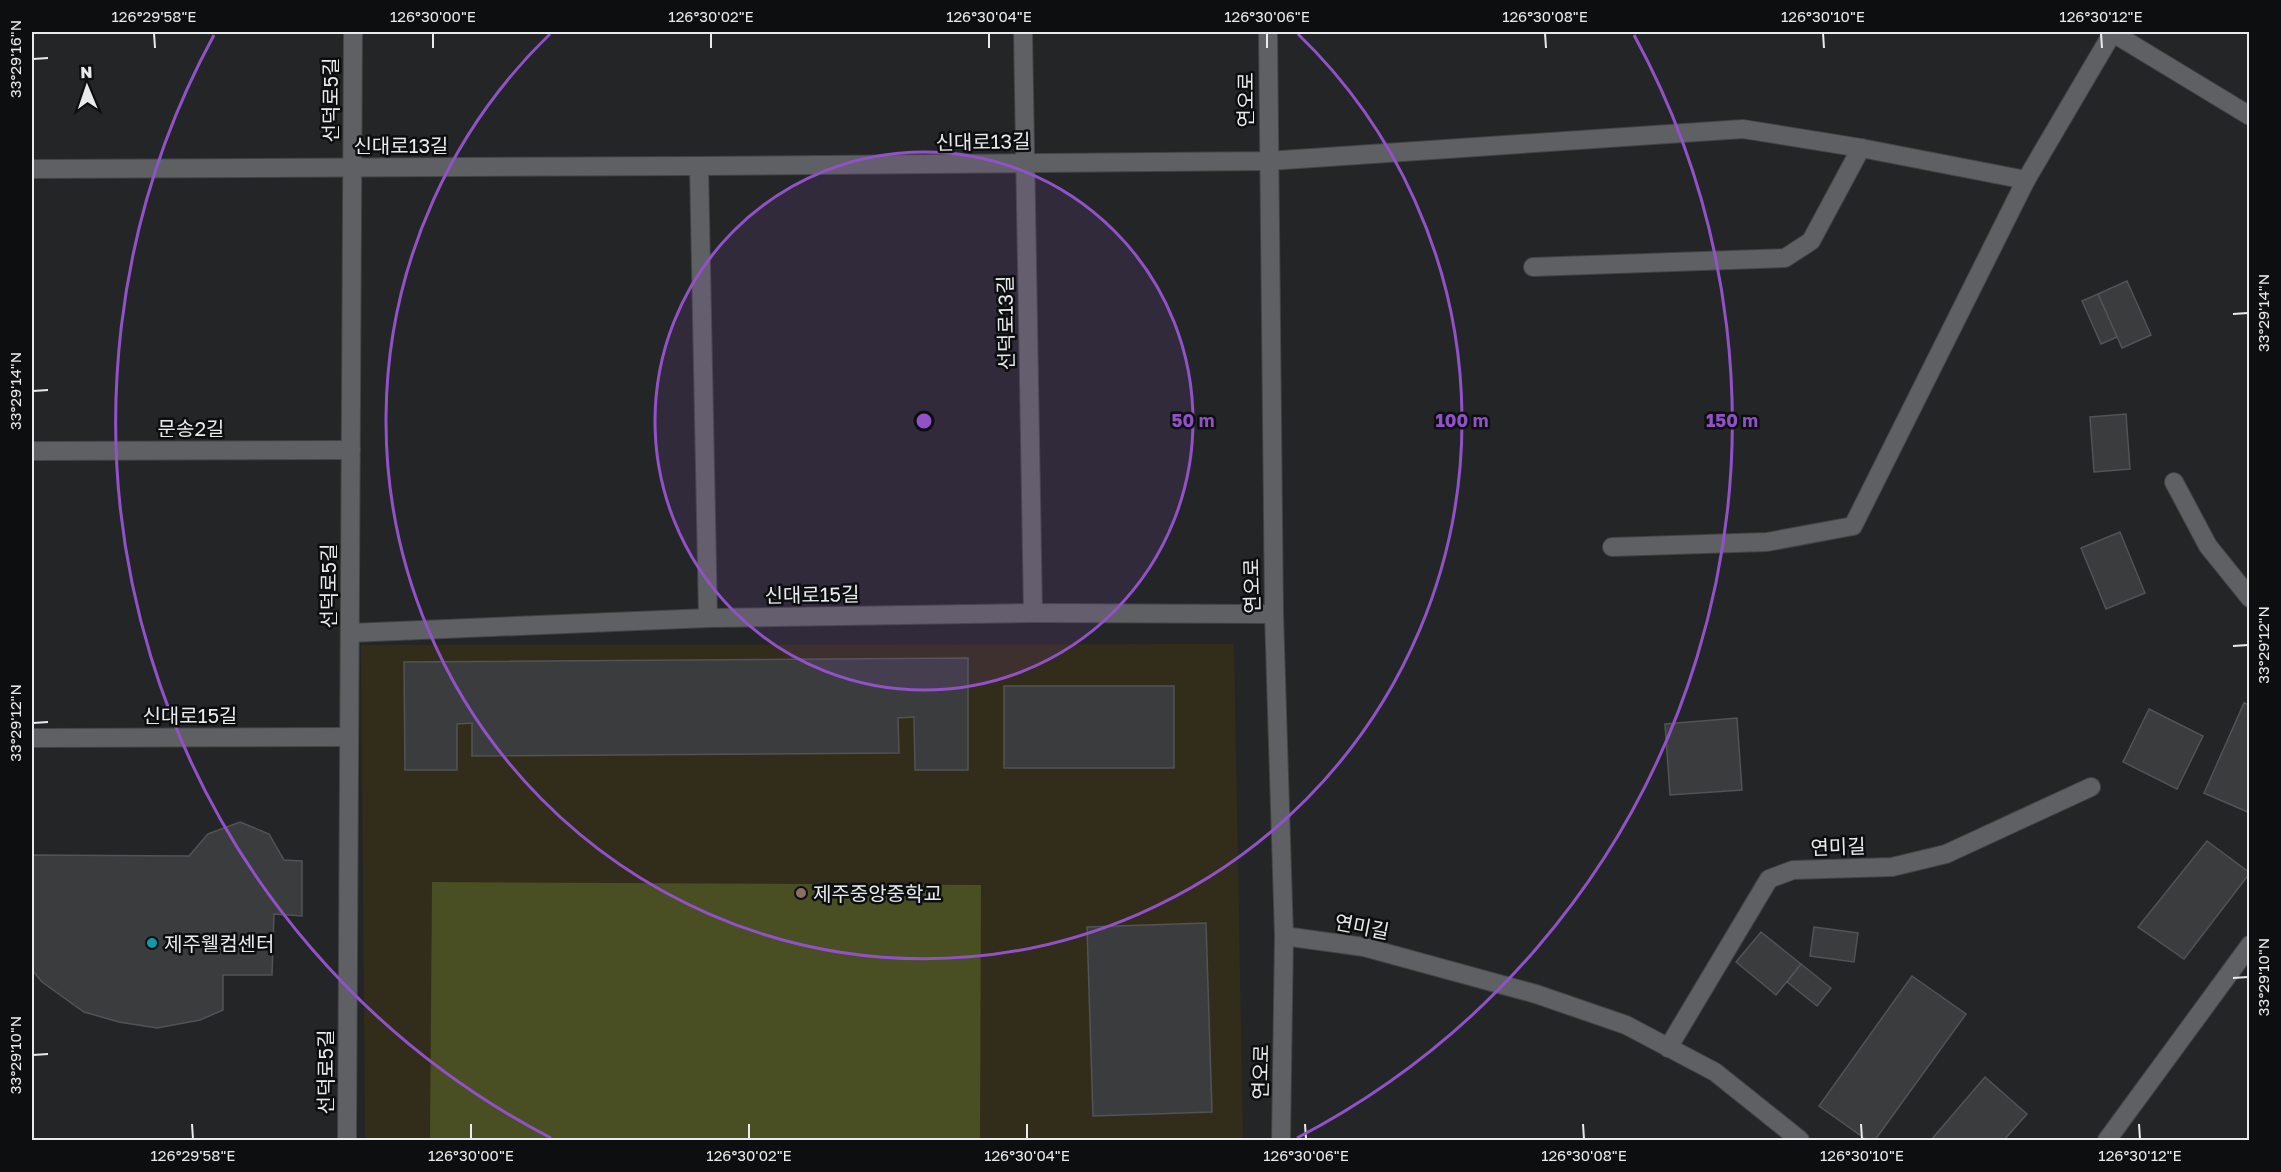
<svg xmlns="http://www.w3.org/2000/svg" width="2281" height="1172" font-family="'Golos Text','Noto Sans KR',sans-serif">
  <style>
    .education { fill: #322c1b }
    .green { fill: #494f22 }
    .building { fill: #3a3c3e; stroke: #515356; stroke-width: 1.5 }
    .lines { fill: none; stroke-linecap: round; stroke-linejoin: round }
    .minor-casing { stroke: #424345; stroke-width: 20 }
    .minor { stroke: #5e6063; stroke-width: 18 }
    .ticks { fill: none; stroke: #e9eaec; stroke-width: 2 }
    .ring { fill: none; stroke: #9152c8; stroke-width: 3 }
    .education-dot { fill: #8d6e63; stroke: #0d0e0f; stroke-width: 2 }
    .culture-dot { fill: #0f9aa8; stroke: #0d0e0f; stroke-width: 2 }
    .labels { text-anchor: middle; dominant-baseline: central; stroke-width: 5; stroke-linejoin: round; paint-order: stroke }
    .street-label { font-size: 20px; fill: #e9eaec; stroke: #0d0e0f }
    .poi-label { font-size: 20px; fill: #e9eaec; stroke: #0d0e0f; text-anchor: start }
    .centre { fill: #9152c8; stroke: #0d0e0f; stroke-width: 3 }
    .ring-label { font-size: 18px; text-anchor: middle; font-weight: bold; fill: #9152c8; stroke: #0d0e0f; stroke-width: 5; stroke-linejoin: round; paint-order: stroke }
    .neatline { fill: none; stroke: #e9eaec; stroke-width: 2 }
    .ticks-label { font-size: 15px; text-anchor: middle; fill: #e9eaec }
  </style>
  <rect width="100%" height="100%" fill="#232527"/>
  <path class="education" d="M1234,644l9,496h-878l-4,-495z"/>
  <path class="green" d="M432,882l549,3 -1,255h-550z"/>
  <g class="building">
    <path d="M2127,281l24,54 -29,13 -24,-54z"/>
    <path d="M2098,294l19,43 -16,7 -19,-43z"/>
    <path d="M2126,414l4,55 -36,3 -4,-55z"/>
    <path d="M2120,532l25,61 -39,16 -25,-61z"/>
    <path d="M968,658v112h-53l-1,-53 -16,1 1,35 -427,3v-33l-15,1v46h-52l-1,-108z"/>
    <rect x="1004" y="686" width="170" height="82"/>
    <path d="M2244,703l6,2v108l-46,-20z"/>
    <path d="M2149,709l54,27 -26,53 -54,-27z"/>
    <path d="M1737,718l5,72 -72,5 -5,-71z"/>
    <path d="M240,822l29,12 15,26 18,1v55l-28,-2 -2,61h-49v35l-23,10 -43,8 -38,-6 -35,-10 -42,-30 -10,-12v-115l157,1 19,-22z"/>
    <path d="M2207,841l43,32 -66,86 -46,-32z"/>
    <path d="M1206,923l6,189 -119,4 -6,-189z"/>
    <path d="M1814,927l44,6 -4,29 -44,-6z"/>
    <path d="M1761,932l40,32 -25,31 -40,-33z"/>
    <path d="M1801,964l30,24 -14,18 -30,-24z"/>
    <path d="M1912,976l54,38 -91,126h-8l-48,-34z"/>
    <path d="M1985,1077l42,37 -23,26h-73z"/>
  </g>
  <g class="lines">
    <g class="minor-casing">
      <g id="minor">
        <path d="M1023,32l10,581"/>
        <path d="M1268,32l6,582 10,322 -3,204"/>
        <path d="M2113,33l137,83"/>
        <path d="M699,166l9,452"/>
        <path d="M32,169l667,-3 569,-5 475,-32 118,19 165,32"/>
        <path d="M1533,267l252,-9 26,-17 50,-93"/>
        <path d="M32,451l319,-1"/>
        <path d="M2174,482l34,64 42,52"/>
        <path d="M1612,547l155,-5 86,-16 173,-346 87,-148"/>
        <path d="M350,633l358,-15 325,-5 241,1"/>
        <path d="M32,738l317,-1"/>
        <path d="M1284,936l80,11 172,47 90,31 89,47 85,68"/>
        <path d="M1668,1048l101,-169 24,-9 99,-3 54,-13 145,-67"/>
        <path d="M347,1140l6,-1108"/>
        <path d="M2107,1140l143,-195"/>
      </g>
    </g>
    <use href="#minor" class="minor"/>
  </g>
  <path class="ticks" d="M154,33l1,15M433,33v15M711,33v15M989,33v15M1267,33v15M1545,33l1,15M1823,33l1,15M2101,33l1,15M33,59l15,-1M2233,314l15,-1M33,391l15,-1M2233,646l15,-1M33,723l15,-1M2233,978l15,-1M33,1055l15,-1M192,1124l1,15M471,1124v15M749,1124v15M1027,1124v15M1305,1124l1,15M1583,1124l1,15M1861,1124l1,15M2139,1124l1,15"/>
  <circle cx="924" cy="421" r="269" fill="#9152c8" fill-opacity=".12"/>
  <g class="ring">
    <circle cx="924" cy="421" r="269"/>
    <path d="M1298 34A538 538 0 1 1 550 34"/>
    <path d="M551 1138A808 808 0 0 1 214 35M1634 35A808 808 0 0 1 1297 1138"/>
  </g>
  <circle class="education-dot" cx="801" cy="893" r="6"/>
  <circle class="culture-dot" cx="152" cy="943" r="6"/>
  <g class="labels">
    <g class="street-label">
      <text transform="translate(330 100) rotate(-90)">선덕로5길</text>
      <text transform="translate(1245 100) rotate(-90)">연오로</text>
      <text transform="translate(983 141) rotate(-1)">신대로13길</text>
      <text x="401" y="145">신대로13길</text>
      <text transform="translate(1005 323) rotate(-91)">선덕로13길</text>
      <text x="191" y="428">문송2길</text>
      <text transform="translate(328 586) rotate(-90)">선덕로5길</text>
      <text transform="translate(1251 586) rotate(-91)">연오로</text>
      <text transform="translate(812 594) rotate(-1)">신대로15길</text>
      <text x="190" y="715">신대로15길</text>
      <text transform="translate(1838 846) rotate(-2)">연미길</text>
      <text transform="translate(1362 926) rotate(11)">연미길</text>
      <text transform="translate(325 1072) rotate(-90)">선덕로5길</text>
      <text transform="translate(1260 1072) rotate(-89)">연오로</text>
    </g>
    <g class="poi-label">
      <text x="813" y="893">제주중앙중학교</text>
      <text x="164" y="943">제주웰컴센터</text>
    </g>
  </g>
  <circle cx="924" cy="421" r="9" class="centre"/>
  <g class="ring-label">
    <text x="1193" y="427">50 m</text>
    <text x="1462" y="427">100 m</text>
    <text x="1732" y="427">150 m</text>
  </g>
  <rect width="2281" height="1172" fill="none" stroke="#0d0e0f" stroke-width="66"/>
  <g transform="translate(87 87) rotate(358)" stroke="#0d0e0f" stroke-width="4.5" paint-order="stroke">
  <path d="M0-4.5L10 22L0 15L-10 22Z" fill="#e9eaec"/>
  <text y="-9" font-size="16" font-weight="bold" text-anchor="middle" fill="#e9eaec">N</text>
  </g>
  <rect x="33" y="33" width="2215" height="1106" class="neatline"/>
  <g class="ticks-label">
    <text x="154" y="22">126°29'58"E</text>
    <text x="433" y="22">126°30'00"E</text>
    <text x="711" y="22">126°30'02"E</text>
    <text x="989" y="22">126°30'04"E</text>
    <text x="1267" y="22">126°30'06"E</text>
    <text x="1545" y="22">126°30'08"E</text>
    <text x="1823" y="22">126°30'10"E</text>
    <text x="2101" y="22">126°30'12"E</text>
    <text transform="translate(16 59) rotate(-90)" y="5">33°29'16"N</text>
    <text transform="translate(2264 313) rotate(-90)" y="5">33°29'14"N</text>
    <text transform="translate(16 391) rotate(-90)" y="5">33°29'14"N</text>
    <text transform="translate(2264 645) rotate(-90)" y="5">33°29'12"N</text>
    <text transform="translate(16 723) rotate(-90)" y="5">33°29'12"N</text>
    <text transform="translate(2264 977) rotate(-90)" y="5">33°29'10"N</text>
    <text transform="translate(16 1055) rotate(-90)" y="5">33°29'10"N</text>
    <text x="193" y="1161">126°29'58"E</text>
    <text x="471" y="1161">126°30'00"E</text>
    <text x="749" y="1161">126°30'02"E</text>
    <text x="1027" y="1161">126°30'04"E</text>
    <text x="1306" y="1161">126°30'06"E</text>
    <text x="1584" y="1161">126°30'08"E</text>
    <text x="1862" y="1161">126°30'10"E</text>
    <text x="2140" y="1161">126°30'12"E</text>
  </g>
</svg>
